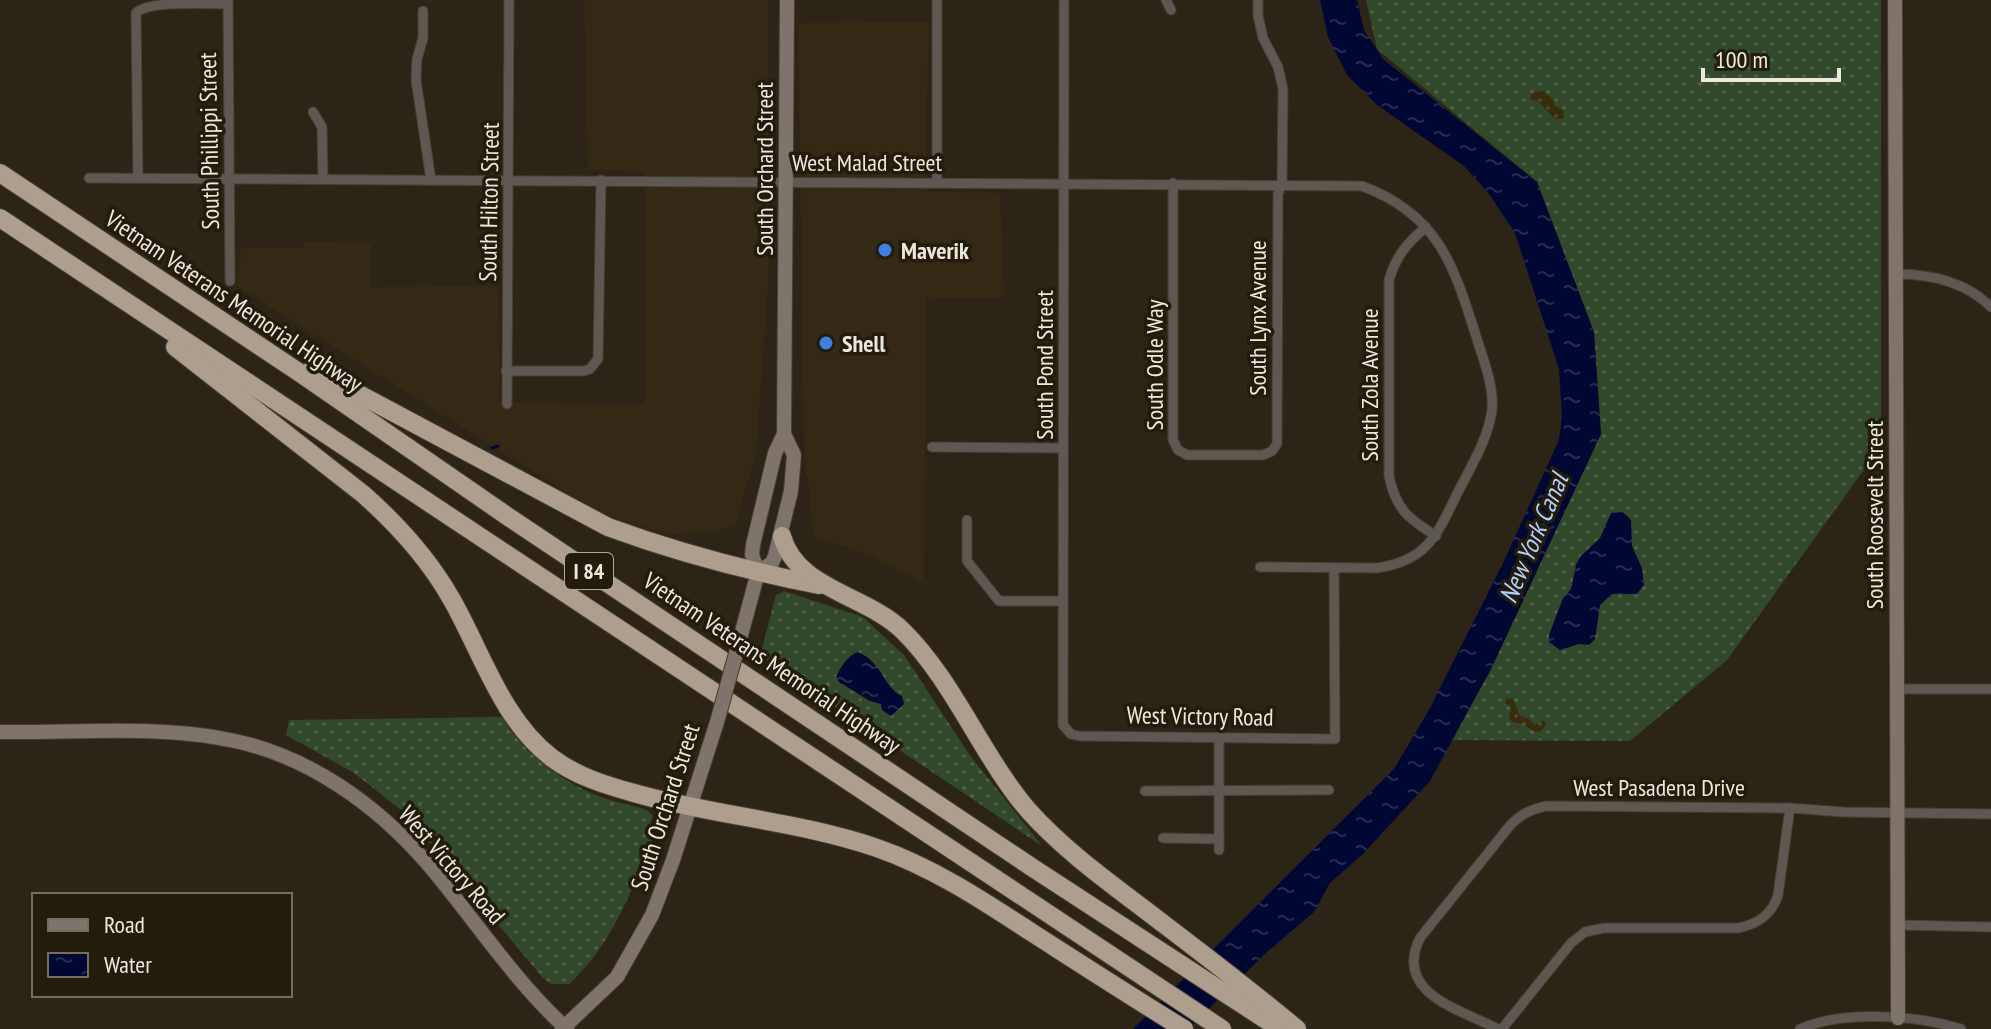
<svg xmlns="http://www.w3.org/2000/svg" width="1991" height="1029" font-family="'PT Sans Narrow',sans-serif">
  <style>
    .built { fill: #342914 }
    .grass { fill: url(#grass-dots) }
    .sand { fill: url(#sand-dots) }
    .water { fill: url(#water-ripples) }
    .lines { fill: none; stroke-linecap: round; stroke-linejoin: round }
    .stream { stroke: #000733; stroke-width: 3 }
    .street-casing { stroke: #473f32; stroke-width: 11 }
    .secondary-casing { stroke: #473f32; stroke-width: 16 }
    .highway-casing { stroke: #473f32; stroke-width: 20 }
    .street { stroke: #5e5852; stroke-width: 9 }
    .secondary { stroke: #7e746b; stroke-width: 14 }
    .highway { stroke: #ad9e8e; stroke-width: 18 }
    .secondary-bridge-casing { stroke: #473f32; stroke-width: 16; stroke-linecap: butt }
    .secondary-bridge { stroke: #7e746b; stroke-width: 14 }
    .shop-dot { fill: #3f7fe0; stroke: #231b0c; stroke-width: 3 }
    .labels { text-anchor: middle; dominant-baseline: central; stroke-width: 7; stroke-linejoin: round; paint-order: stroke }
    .shield { fill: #231b0c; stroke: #b0aaa0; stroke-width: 2 }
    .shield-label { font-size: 22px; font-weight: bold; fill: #ede8df }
    .street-label { font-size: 24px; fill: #ede8df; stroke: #231b0c }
    .poi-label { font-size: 24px; font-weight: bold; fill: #ede8df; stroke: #231b0c; text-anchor: start }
    .water-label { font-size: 26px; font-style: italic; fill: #b2cffe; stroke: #231b0c }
  </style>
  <defs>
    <pattern id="grass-dots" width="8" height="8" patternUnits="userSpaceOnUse" patternTransform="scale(2)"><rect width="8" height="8" fill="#32482b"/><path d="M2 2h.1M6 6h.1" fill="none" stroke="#506249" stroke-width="1.8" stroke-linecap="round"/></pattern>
    <pattern id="sand-dots" width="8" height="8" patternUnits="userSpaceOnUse" patternTransform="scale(2)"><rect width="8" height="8" fill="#352d0c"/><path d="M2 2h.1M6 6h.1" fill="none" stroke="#534b2f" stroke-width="1.8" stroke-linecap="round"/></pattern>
    <pattern id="water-ripples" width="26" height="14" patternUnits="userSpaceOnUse" patternTransform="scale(2)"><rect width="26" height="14" fill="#000733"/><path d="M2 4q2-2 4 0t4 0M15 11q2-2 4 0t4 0" fill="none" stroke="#262b50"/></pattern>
  </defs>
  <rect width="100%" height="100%" fill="#2c2416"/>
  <g class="built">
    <path d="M584,0h184l1,276 -13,175 -20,74 -18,6 -49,3 -68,-20 -364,-228 4,-38h64v-6l66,1 -2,44 130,-1 1,116 145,3v-233l-57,-2z"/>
    <path d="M929,22l-4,169 75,2 4,105 -78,1 -2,284 -59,-30 -51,-16 -10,-86 -6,-428z"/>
  </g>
  <g class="grass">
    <path d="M1366,0h515v446l-154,214 -97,81 -179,-1 40,-71 110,-235 -7,-101 -57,-151 -160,-133z"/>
    <path d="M784,591l79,26 41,38 65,99 73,92 -282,-190 16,-61z"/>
    <path d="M502,717c18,31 52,59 85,74 18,9 41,13 60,19l6,6 -3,8 5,3 -1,11c-22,51 -42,107 -85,146h-18l-8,-6 -138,-165 -51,-40 -68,-38 3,-15z"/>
  </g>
  <g class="sand">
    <path d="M1543,91l10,8 2,7 9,5 -1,8h-8l-16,-17 -9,-3 1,-6z"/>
    <path d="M1507,698l6,1 7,17 8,2 7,7 9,-5 2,5 -5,6 -7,1 -11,-8 -11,-2 -3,-4 2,-11 -6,-4z"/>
  </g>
  <g class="water">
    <path d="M1320,0h37l7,30 19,29 154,123 57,150 7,102 -110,235 -61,112 -67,73 -33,29 -16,29 -47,40 -79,77h-55l261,-260 36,-61 74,-147 55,-121 3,-24 -3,-47 -44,-136 -28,-42 -23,-25 -87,-61 -30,-30 -19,-38z"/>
    <path d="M1623,512l8,8 1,26 10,22 2,17 -7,9h-25l-12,11 -5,34 -6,6 -10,-1 -19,6 -11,-8v-7l14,-37 8,-9 5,-24 4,-8 20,-19 11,-25z"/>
    <path d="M858,652c23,9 27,37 44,44l2,8 -13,12 -9,-6 -1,-6 -11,-3 -31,-19 -3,-5c4,-9 12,-22 22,-25z"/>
  </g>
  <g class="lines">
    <path class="stream" d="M492,448l6,-2"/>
    <g class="street-casing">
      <g id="street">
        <path d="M228,0l2,281"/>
        <path d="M1064,0l-1,725 8,9 8,2 256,3 -1,-171"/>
        <path d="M1166,0l5,10"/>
        <path d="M423,11v27l-6,21 -1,21 15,100"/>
        <path d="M313,112l9,15 1,52"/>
        <path d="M89,178l1273,8c78,29 92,81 115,153 7,23 17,47 15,71 -4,30 -22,58 -35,84 -20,41 -30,67 -80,74l-117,-1"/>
        <path d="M138,178l-2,-165c13,-13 71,-9 92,-9"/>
        <path d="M937,182v-182"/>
        <path d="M1173,183v257l5,10 9,5h76l9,-4 5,-7 1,-250 4,-11 1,-94 -5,-22 -15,-29 -5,-22v-16"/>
        <path d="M1426,227c-19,16 -30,29 -37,53v196c7,34 20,43 47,60"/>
        <path d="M1896,274c35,0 69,7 95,33"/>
        <path d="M506,371h78l6,-2 8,-10 3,-179"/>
        <path d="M507,404l2,-404"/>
        <path d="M932,447l131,1"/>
        <path d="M967,520v41l32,40h64"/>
        <path d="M1897,689h94"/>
        <path d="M1145,791l184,-1"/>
        <path d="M1163,838l56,1"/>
        <path d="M1219,850v-112"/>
        <path d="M1898,925l93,2"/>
        <path d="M1498,1029c-39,-20 -105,-36 -78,-91l88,-110c11,-13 21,-18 38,-22l244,2 54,4 147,2"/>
        <path d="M1502,1029l69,-86 14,-11 19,-4h134c20,-4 34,-13 40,-33l12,-87"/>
        <path d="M1800,1029c43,-19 116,-14 161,0"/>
      </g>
    </g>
    <g class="secondary-casing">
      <g id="secondary">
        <path d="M1895,0l3,1018"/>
        <path d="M758,572l14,-9 3,-7 16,-65 3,-36 -10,-21 3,-434"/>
        <path d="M740,639l18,-67 -6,-17 1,-10 22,-92 9,-19"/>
        <path d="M0,732c73,1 159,-7 230,8 77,15 146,64 197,123 47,55 86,117 140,166"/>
        <path d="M562,1029l55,-52 35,-62 21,-55 44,-138"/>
      </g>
    </g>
    <g class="highway-casing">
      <g id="highway">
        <path d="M0,173l300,200 210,145 523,350 247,161"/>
        <path d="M0,218l1222,811"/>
        <path d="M175,347l188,147c35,31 66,65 89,106 30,53 50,120 100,158 24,18 53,27 82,35 80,23 165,28 243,55 55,19 105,52 154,84 50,32 101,65 153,97"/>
        <path d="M312,369l296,158c68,25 140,44 211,58"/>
        <path d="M782,536c14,53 85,59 121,95 50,49 79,125 125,179 34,38 75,68 116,99 51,39 103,78 153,120"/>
      </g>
    </g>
    <use href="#street" class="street"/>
    <use href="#secondary" class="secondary"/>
    <use href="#highway" class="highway"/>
    <g class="secondary-bridge-casing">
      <path id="secondary-bridge" d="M717,722l23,-83"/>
    </g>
    <use href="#secondary-bridge" class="secondary-bridge"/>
  </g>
  <g class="shop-dot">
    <circle cx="885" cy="250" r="8"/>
    <circle cx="826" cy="343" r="8"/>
  </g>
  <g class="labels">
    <rect class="shield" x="565" y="553" width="48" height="36" rx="6"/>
    <g class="shield-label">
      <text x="589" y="571">I 84</text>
    </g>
    <g class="street-label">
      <text transform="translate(209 141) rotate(-91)">South Phillippi Street</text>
      <text x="867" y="162">West Malad Street</text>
      <text transform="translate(764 169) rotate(-90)">South Orchard Street</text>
      <text transform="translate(489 202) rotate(-89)">South Hilton Street</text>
      <text transform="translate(234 301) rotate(34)">Vietnam Veterans Memorial Highway</text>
      <text transform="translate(1257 318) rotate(-90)">South Lynx Avenue</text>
      <text transform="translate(1044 365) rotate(-90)">South Pond Street</text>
      <text transform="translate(1154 365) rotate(-90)">South Odle Way</text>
      <text transform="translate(1369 385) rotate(-90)">South Zola Avenue</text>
      <text transform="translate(1874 515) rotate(-90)">South Roosevelt Street</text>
      <text transform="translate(772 663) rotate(34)">Vietnam Veterans Memorial Highway</text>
      <text transform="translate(1200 716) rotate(1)">West Victory Road</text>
      <text x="1659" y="787">West Pasadena Drive</text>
      <text transform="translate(665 807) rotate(-72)">South Orchard Street</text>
      <text transform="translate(452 865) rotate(49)">West Victory Road</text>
    </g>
    <g class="poi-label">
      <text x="901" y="250">Maverik</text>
      <text x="842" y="343">Shell</text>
    </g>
    <g class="water-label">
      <text transform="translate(1533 538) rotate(-67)">New York Canal</text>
    </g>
  </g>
  <rect x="32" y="893" width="260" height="104" fill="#231b0c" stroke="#746d60" stroke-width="2"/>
  <rect x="48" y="919" width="40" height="12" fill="#7e746b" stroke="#746d60" stroke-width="2"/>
  <text x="104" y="933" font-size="24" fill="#ede8df">Road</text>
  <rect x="48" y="953" width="40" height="24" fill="url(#water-ripples)" stroke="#746d60" stroke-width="2"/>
  <text x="104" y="973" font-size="24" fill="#ede8df">Water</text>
  <path d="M1703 68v12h136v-12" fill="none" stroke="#ede8df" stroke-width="4"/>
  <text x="1715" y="68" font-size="24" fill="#ede8df" stroke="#231b0c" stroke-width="6" paint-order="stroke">100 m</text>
</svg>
